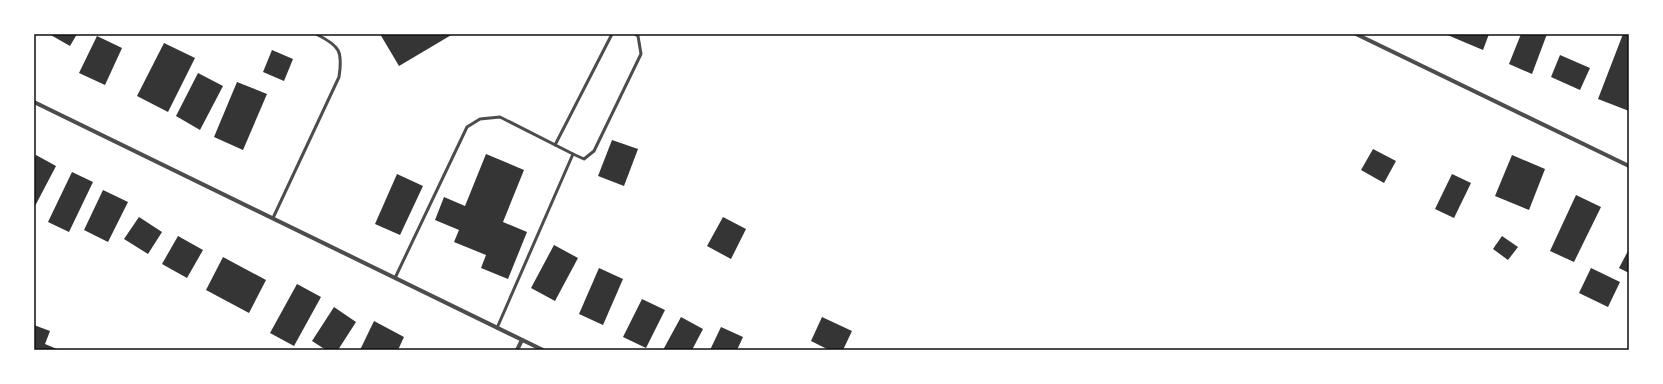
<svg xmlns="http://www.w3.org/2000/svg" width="1663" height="384" font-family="'DejaVu Sans',sans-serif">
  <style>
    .building { fill: #353535 }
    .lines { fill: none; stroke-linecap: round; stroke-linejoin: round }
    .service { stroke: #4c4c4c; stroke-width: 3 }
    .minor { stroke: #4c4c4c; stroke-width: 4 }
    .neatline { fill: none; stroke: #111; stroke-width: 1.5 }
  </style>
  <rect width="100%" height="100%" fill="#fff"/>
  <g class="building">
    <path d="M49,34h28l-7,12z"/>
    <path d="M380,34h73l-54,32z"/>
    <path d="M1445,34h44l-6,16z"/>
    <path d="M1521,34h26l-15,40 -23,-10z"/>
    <path d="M1623,34h6v77l-31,-12z"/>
    <path d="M97,36l25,12 -17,37 -26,-12z"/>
    <path d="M164,43l31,15 -27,54 -31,-16z"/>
    <path d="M272,50l21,9 -9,22 -21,-9z"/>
    <path d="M1560,55l30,13 -10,22 -29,-13z"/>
    <path d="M198,73l25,13 -23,44 -24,-14z"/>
    <path d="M237,82l30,12 -24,56 -29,-13z"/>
    <path d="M612,140l26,9 -14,37 -26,-10z"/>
    <path d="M1373,149l23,12 -12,22 -23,-13z"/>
    <path d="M486,154l38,16 -21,52 24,10 -19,47 -27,-11 5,-13 -32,-13 5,-12 -24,-10 9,-23 21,9z"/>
    <path d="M36,155l20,11 -22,42v-49z"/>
    <path d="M1512,155l33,14 -16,41 -34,-14z"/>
    <path d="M72,172l21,10 -24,50 -21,-10z"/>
    <path d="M397,174l26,12 -23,49 -25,-11z"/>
    <path d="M1452,174l19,9 -17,35 -19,-9z"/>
    <path d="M103,190l25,12 -20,40 -24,-12z"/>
    <path d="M1576,195l25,12 -27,55 -24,-11z"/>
    <path d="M139,217l23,15 -14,22 -24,-15z"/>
    <path d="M723,217l23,12 -15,30 -24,-13z"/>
    <path d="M178,236l25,14 -16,28 -25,-14z"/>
    <path d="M1502,236l16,11 -10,13 -15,-11z"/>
    <path d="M554,245l24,13 -23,43 -24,-13z"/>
    <path d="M1629,249v24l-10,-5z"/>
    <path d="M223,257l43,23 -17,33 -43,-23z"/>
    <path d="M599,268l24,11 -20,46 -24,-11z"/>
    <path d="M1591,268l29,14 -12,25 -29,-14z"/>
    <path d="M297,284l24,13 -27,49 -24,-13z"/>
    <path d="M642,299l23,11 -19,38 -23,-11z"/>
    <path d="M334,307l22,15 -18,28h-12l-14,-9z"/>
    <path d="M681,317l22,12 -11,21h-29z"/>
    <path d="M822,317l30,14 -9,19h-14l-18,-9z"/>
    <path d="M374,321l30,16 -6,13h-38z"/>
    <path d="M34,325l16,6 -5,13 12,5v1h-23z"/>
    <path d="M721,327l22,10 -6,13h-27z"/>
  </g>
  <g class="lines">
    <g class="service">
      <path d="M555,145l57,-111"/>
      <path d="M273,218l66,-141c4,-26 1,-31 -23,-43"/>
      <path d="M395,278l72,-151 13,-8 20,-2 73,37 11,5 10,-8 47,-97 -3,-18 -3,-2"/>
      <path d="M497,328l76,-174"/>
    </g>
    <g class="minor">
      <path d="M1356,34l273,132"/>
      <path d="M34,102l509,248"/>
      <path d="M517,350l5,-10"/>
    </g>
  </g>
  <rect width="1663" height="384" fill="none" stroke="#ffffff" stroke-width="70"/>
  <rect x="35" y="35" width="1593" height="314" class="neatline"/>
</svg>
